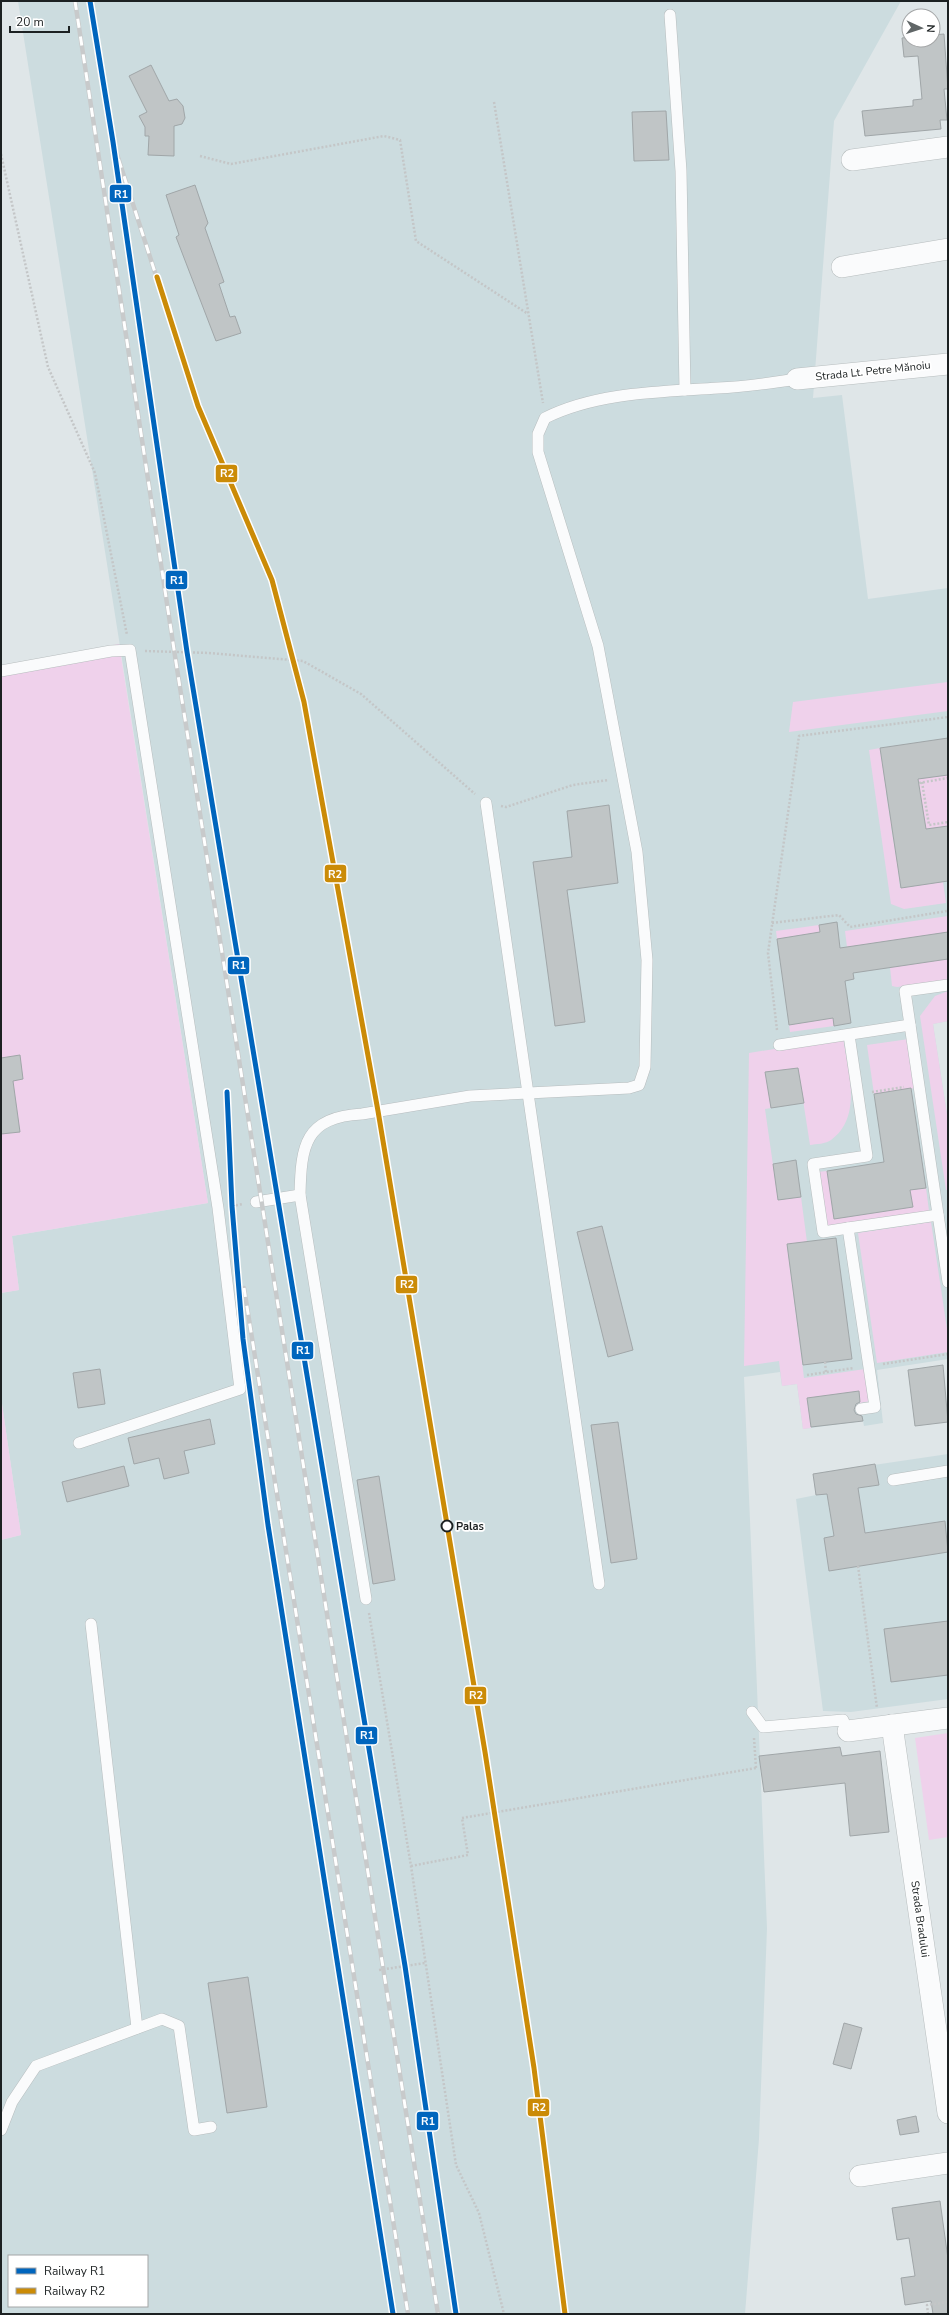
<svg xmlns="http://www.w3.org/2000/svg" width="949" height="2315" font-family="'Nunito Sans',sans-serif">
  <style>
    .built { fill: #ccdcdf; fill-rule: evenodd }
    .green { fill: #efd1eb }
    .building { fill: #c0c5c6; stroke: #a0a6a8 }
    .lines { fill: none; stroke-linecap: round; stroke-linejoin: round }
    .lane-casing { stroke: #b7bdbe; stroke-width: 12 }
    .street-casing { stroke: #b7bdbe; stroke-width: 22 }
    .path { stroke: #c4c6c7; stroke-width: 2.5; stroke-dasharray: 2 2; stroke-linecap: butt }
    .lane { stroke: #fafbfc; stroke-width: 11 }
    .street { stroke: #fafbfc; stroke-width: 21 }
    .rail-casing { stroke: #c8cacb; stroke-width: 4.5 }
    .rail { stroke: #fff; stroke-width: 3; stroke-dasharray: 9; stroke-linecap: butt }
    .path-bridge { stroke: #c4c6c7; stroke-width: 2.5; stroke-dasharray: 2 2; stroke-linecap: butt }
    .rail-1-casing { stroke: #fff; stroke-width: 8 }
    .rail-2-casing { stroke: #fff; stroke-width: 8 }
    .rail-1 { stroke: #0065bd; stroke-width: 5 }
    .rail-2 { stroke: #cb8b07; stroke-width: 5 }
    .stop-dot { fill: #fff; stroke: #1c2122; stroke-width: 2 }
    .labels { text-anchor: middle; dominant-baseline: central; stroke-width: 3.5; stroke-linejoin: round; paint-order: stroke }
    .street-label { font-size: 11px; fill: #1c2122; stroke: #fff }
    .stop-label { font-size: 11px; font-weight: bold; fill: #1c2122; stroke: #fff; text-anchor: start }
    .line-badge { stroke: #fff; stroke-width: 1.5 }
    .badge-label { font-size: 11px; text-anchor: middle; font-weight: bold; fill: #fff }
  </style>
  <rect width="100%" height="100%" fill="#dfe6e8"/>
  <g class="built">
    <path d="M18,1h883l-67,120 -21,277 29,-3 26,204 80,-11v433l-15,3 15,97v238l-71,11 6,53 -19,3 -1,-5 -60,8 -6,-45 -15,2 -2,-14 -36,5 23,551 -8,211 -14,175h-744v-774l20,-5 -20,-138v-104l18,-3 -7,-54 196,-33zM9,2256h138v50h-138z"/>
    <path d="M948,1454v245l-97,13 -28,-1 -27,-212 20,-4 -3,-21z"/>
  </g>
  <g class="green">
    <path d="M119,644l89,559 -196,33 7,54 -18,3v-627z"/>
    <path d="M948,682v29l-159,21 4,-30z"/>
    <path d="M880,748l5,35 9,8 -8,2 4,25 8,-1 1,8 -8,2 6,35 7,-1 1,7 -7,1 2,19 43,-6 3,21 -42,6 -13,-5 -22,-154z"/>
    <path d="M948,775v51l-22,3 -8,-50z"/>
    <path d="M948,916v16l-101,15 -2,-16z"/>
    <path d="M819,925l1,7 -43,7 -1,-8z"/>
    <path d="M948,959v21l-51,7 -5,-1 -2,-19z"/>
    <path d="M948,991v30l-15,3 15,97v69h-2l-26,-174 15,-20z"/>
    <path d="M833,1018l1,8 -44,6 -1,-7z"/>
    <path d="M843,1038c5,32 20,79 -12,102 -5,4 -15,4 -21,5l-12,-77 -32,4 5,36 -6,1 13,91 23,-3 6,45 -20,3 17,133 61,-9 5,32 -10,2 -1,-11 -52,6 4,30 -8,1 -6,-45 -15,2 -3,-25 -35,5 5,-313z"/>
    <path d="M909,1039l7,49 -42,6 -7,-49z"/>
    <path d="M827,1171l7,48 78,-12 -2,-17 16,-2 3,23 -104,15 -8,-54z"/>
    <path d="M931,1222l17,114v16l-71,11 -19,-130z"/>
    <path d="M1,1397l20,138 -20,5z"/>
    <path d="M948,1733v104l-19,3 -14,-102z"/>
  </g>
  <g class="building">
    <path d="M944,34l4,55h-4l3,31h-7l1,9 -76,7 -3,-25 51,-5v-6l9,-1 -4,-43 -14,1 -2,-19 7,-1v3h24v-5z"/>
    <path d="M151,65l18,36 8,-2 6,7 2,12 -3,6 -8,2v30l-26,-1 1,-19h-4v-9l-6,-11 8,-4 -18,-36z"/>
    <path d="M666,111l3,49 -35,1 -2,-49z"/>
    <path d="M195,185l13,38 -3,5 19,54 -5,2 11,33 5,-1 6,17 -25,8 -40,-104 3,-2 -13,-40z"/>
    <path d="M948,738v37l-30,4 8,50 22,-3v55l-47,7 -21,-140z"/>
    <path d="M609,805l9,78 -51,7 18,132 -30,4 -22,-164 39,-5 -5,-46z"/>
    <path d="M837,922l3,26 108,-16v27l-95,14 1,6 -9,2 6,42 -17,3 -1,-8 -44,7 -12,-86 43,-7 -1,-7z"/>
    <path d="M20,1055l3,24 -10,2 7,51 -19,2v-76z"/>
    <path d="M798,1068l6,35 -33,5 -6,-36z"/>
    <path d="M911,1088l15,100 -16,2 3,17 -79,12 -7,-48 57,-9 -10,-68z"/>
    <path d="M796,1160l5,37 -23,3 -5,-36z"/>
    <path d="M602,1226l31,124 -25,7 -31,-125z"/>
    <path d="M836,1238l16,121 -49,6 -16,-121z"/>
    <path d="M943,1365l5,57 -33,4 -7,-56z"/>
    <path d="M100,1369l5,35 -27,4 -5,-35z"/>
    <path d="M859,1391l1,11 -4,2 -2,6 2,4 6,2 1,5 -52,6 -4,-29z"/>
    <path d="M210,1419l5,25 -31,7 5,22 -25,6 -5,-21 -25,6 -6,-26z"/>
    <path d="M618,1422l19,137 -26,4 -20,-138z"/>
    <path d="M875,1464l4,21 -21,3 7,45 80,-12 3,31 -119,19 -5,-33 10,-2 -7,-42 -11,1 -3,-21z"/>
    <path d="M124,1466l5,20 -62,16 -5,-20z"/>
    <path d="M379,1476l16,104 -22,4 -16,-104z"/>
    <path d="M948,1621v54l-57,7 -7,-53z"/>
    <path d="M840,1747l2,9 38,-5 9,81 -39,4 -5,-53 -81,9 -5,-36z"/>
    <path d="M248,1977l19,130 -40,6 -19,-130z"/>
    <path d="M844,2023l18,5 -11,41 -18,-5z"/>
    <path d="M916,2116l3,16 -19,3 -3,-15z"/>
    <path d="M940,2201l8,58v55h-15l-2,-13 -26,4 -4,-27 14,-2 -6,-38 -12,2 -5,-32z"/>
  </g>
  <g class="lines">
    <g class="lane-casing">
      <g id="lane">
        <path d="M670,15l11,156 4,219"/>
        <path d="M1,671l110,-20 19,-1 88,558 22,181 -161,54"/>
        <path d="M486,803l113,781"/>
        <path d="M948,985l-43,6 43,291"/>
        <path d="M779,1045l131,-20"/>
        <path d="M256,1202l44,-7"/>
        <path d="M848,1228l-25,4 -10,-68 54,-8 -18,-121"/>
        <path d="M861,1409l14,-2 -27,-179 90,-13"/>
        <path d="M893,1480l55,-9"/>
        <path d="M366,1599l-66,-404c1,-50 5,-78 62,-81l108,-18 159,-8 10,-3 6,-18 2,-107 -10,-108 -39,-206 -60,-194v-18l7,-16c52,-26 116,-26 173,-30 27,-1 53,-5 79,-9"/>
        <path d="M91,1624l46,404"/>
        <path d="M752,1712l11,15 80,-7 5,11"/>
        <path d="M1,2130l11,-28 24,-36 126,-47 17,7 15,104 17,-3"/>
      </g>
    </g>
    <g class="street-casing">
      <g id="street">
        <path d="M852,160l96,-13"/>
        <path d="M842,267l106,-18"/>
        <path d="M797,379l151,-15"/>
        <path d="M892,1725l56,388"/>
        <path d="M848,1731l100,-13"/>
        <path d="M860,2176l88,-13"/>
      </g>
    </g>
    <g class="path">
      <path d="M494,102l49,301"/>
      <path d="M1,154l47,213 47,106 32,162"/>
      <path d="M200,156l31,8 153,-28 16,4 16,101 112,73"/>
      <path d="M145,651l64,2 94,8 58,33 114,100"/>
      <path d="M922,782l7,43 19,-3"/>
      <path d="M919,783l29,-5"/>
      <path d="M501,806l5,1 67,-22 35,-5"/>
      <path d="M772,923l67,-8 11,12 97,-16"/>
      <path d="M777,1030l-9,-77 31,-217 149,-19"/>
      <path d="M872,1092l32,-5"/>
      <path d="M232,1206l11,-2"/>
      <path d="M825,1362l1,10"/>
      <path d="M883,1364l65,-10"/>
      <path d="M807,1375l47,-7"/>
      <path d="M858,1566l19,142"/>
      <path d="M369,1613l42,253 45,299 23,48 25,101"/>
      <path d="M754,1738l2,30"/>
      <path d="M411,1866l57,-11 -6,-37"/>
      <path d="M379,1970l46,-7"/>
      <path d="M928,2314l-1,-9 21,-3"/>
    </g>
    <use href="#lane" class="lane"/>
    <use href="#street" class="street"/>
    <g class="rail-casing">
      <g id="rail">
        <path d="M75,1l100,655 263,1658"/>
        <path d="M113,142l85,264 74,174 32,122 74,409 107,641 49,316 31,246"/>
        <path d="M227,1092l5,114 11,133 25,186 125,789"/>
        <path d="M244,1288l164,1026"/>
      </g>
    </g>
    <use href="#rail" class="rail"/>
    <path class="path-bridge" d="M462,1818l294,-50"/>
    <g class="rail-1-casing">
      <g id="rail-1">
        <path d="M90,1l23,141 74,510 218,1314 51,348"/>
        <path d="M227,1092l5,114 11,133 25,186 125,789"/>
      </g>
    </g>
    <g class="rail-2-casing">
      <path id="rail-2" d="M157,277l41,129 74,174 32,122 74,409 107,641 49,316 31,246"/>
    </g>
    <use href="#rail-1" class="rail-1"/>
    <use href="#rail-2" class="rail-2"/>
  </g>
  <circle class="stop-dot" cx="447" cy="1526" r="5.5"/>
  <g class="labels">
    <g class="street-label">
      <text transform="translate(873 371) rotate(-6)">Strada Lt. Petre Mănoiu</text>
      <text transform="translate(920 1919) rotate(82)">Strada Bradului</text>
    </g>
    <g class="stop-label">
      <text x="456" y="1526">Palas</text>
    </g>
  </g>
  <g class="line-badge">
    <rect x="109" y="184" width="23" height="19" rx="4" fill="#0065bd"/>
    <rect x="215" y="464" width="23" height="19" rx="4" fill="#cb8b07"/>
    <rect x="165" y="570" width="23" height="20" rx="4" fill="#0065bd"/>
    <rect x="324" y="864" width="23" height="19" rx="4" fill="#cb8b07"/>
    <rect x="227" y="956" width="23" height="19" rx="4" fill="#0065bd"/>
    <rect x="395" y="1275" width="23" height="19" rx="4" fill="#cb8b07"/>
    <rect x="291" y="1341" width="23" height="19" rx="4" fill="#0065bd"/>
    <rect x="464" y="1686" width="23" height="19" rx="4" fill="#cb8b07"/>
    <rect x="355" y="1726" width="23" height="19" rx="4" fill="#0065bd"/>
    <rect x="527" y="2098" width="23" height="19" rx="4" fill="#cb8b07"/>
    <rect x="416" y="2111" width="23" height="20" rx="4" fill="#0065bd"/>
  </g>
  <g class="badge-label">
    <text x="121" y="198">R1</text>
    <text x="227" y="477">R2</text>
    <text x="177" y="584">R1</text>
    <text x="335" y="878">R2</text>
    <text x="239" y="969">R1</text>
    <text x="407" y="1288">R2</text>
    <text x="303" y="1354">R1</text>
    <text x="476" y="1699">R2</text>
    <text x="367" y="1739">R1</text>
    <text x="539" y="2111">R2</text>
    <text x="428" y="2125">R1</text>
  </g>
  <rect width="949" height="2315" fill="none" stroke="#1c2122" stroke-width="4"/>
  <rect x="8" y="2255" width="140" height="52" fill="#ffffff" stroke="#a4a6a7"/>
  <rect x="16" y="2268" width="20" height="6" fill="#0065bd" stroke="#a4a6a7"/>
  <text x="44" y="2275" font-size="12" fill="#1c2122">Railway R1</text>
  <rect x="16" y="2288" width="20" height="6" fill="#cb8b07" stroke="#a4a6a7"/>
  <text x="44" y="2295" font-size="12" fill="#1c2122">Railway R2</text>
  <g transform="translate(921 28) rotate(93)"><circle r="19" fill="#ffffff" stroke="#a4a6a7"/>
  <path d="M0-3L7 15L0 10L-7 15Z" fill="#606667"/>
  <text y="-6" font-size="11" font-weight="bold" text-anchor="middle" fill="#1c2122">N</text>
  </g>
  <path d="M10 26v6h59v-6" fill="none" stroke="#1c2122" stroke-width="2"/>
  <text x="16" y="26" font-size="12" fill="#1c2122" stroke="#ffffff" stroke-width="3" paint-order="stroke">20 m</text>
</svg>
